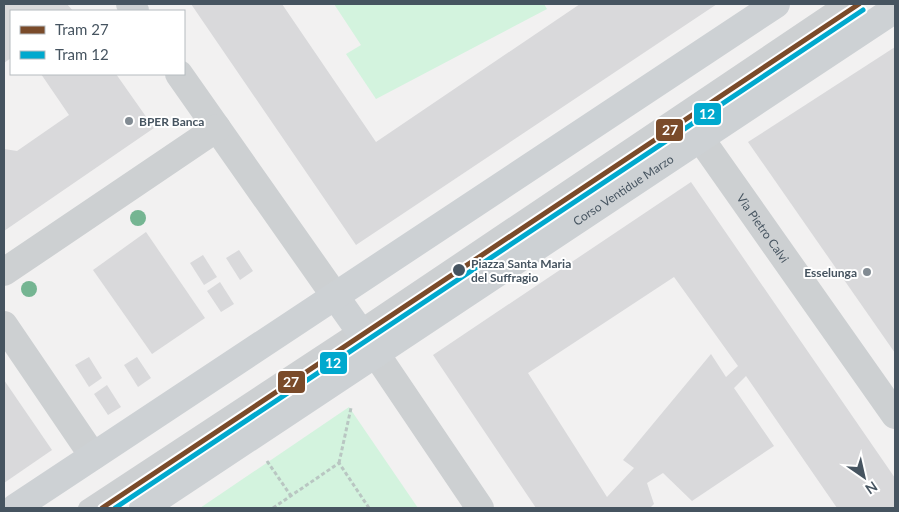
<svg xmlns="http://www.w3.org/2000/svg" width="899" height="512" font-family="Lato,sans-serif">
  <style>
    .green { fill: #d3f3de }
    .building { fill: #d9d9db; fill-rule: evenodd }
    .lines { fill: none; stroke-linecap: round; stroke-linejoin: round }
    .path { stroke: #b9c6c2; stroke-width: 3; stroke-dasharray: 4 2.5; stroke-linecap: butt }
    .service { stroke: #cdd0d2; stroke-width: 16 }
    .minor { stroke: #cdd0d2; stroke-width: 28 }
    .secondary { stroke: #cdd1d4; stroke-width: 28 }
    .tram-1-casing { stroke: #fff; stroke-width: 9 }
    .tram-2-casing { stroke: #fff; stroke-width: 9 }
    .tram-1 { stroke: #7a4b2a; stroke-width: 5 }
    .tram-2 { stroke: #00a9ce; stroke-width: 5 }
    .tree { fill: #75b592 }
    .poi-dot { fill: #828b93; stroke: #fff; stroke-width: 2 }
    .stop-dot { fill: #465460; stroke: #fff; stroke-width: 2 }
    .labels { text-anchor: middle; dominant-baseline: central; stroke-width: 4; stroke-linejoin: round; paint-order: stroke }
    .poi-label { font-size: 12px; font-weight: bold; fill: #465460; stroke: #fff; text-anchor: start }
    .street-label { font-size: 12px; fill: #465460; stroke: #fff }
    .stop-label { font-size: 12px; font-weight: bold; fill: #465460; stroke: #fff; text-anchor: start }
    .line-badge { stroke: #fff; stroke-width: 2 }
    .badge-label { font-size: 14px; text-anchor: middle; font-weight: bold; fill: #fff }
  </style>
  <rect width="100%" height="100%" fill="#f2f1f1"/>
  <g class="green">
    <path d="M334,4h210l3,5 -171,90 -30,-45 15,-9z"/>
    <path d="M349,407l69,101h-218z"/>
  </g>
  <g class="building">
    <path d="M4,4h63l6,7h-62v47l-7,5z"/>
    <path d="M191,4h91l94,138 204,-138h137l-361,241z"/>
    <path d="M895,47v306l-147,-211z"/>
    <path d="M41,74h75l38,54 -150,103v-82l13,2 52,-36z"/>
    <path d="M691,182l204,296v30h-58l-91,-132 -12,12 40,58 -82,55 -29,-28 -16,10 7,21 -4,4h-114l-103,-153zM674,277l64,89 -12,11 -15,-23 -88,106 11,8 -27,29 -79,-124z"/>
    <path d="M146,232l59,86 -53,36 -59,-84z"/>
    <path d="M239,250l14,21 -13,9 -14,-22z"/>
    <path d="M203,255l14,22 -13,8 -14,-22z"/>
    <path d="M220,282l14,22 -13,8 -14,-21z"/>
    <path d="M89,357l13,21 -13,9 -14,-22z"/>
    <path d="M137,357l14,21 -13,9 -14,-22z"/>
    <path d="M4,380l48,70 -48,33z"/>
    <path d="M107,385l14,22 -13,8 -14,-21z"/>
  </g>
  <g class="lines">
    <g class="path">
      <path d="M267,461l24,35"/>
      <path d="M339,463l12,-55"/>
      <path d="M273,508l66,-45 30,45"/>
    </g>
    <path class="service" d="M86,508l272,-179 483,-325"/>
    <g class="minor">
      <path d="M130,4l5,7"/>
      <path d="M179,74l156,222"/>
      <path id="s1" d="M700,138l195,277"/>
      <path d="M4,272l213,-144"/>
      <path d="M4,325l89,131"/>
      <path d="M376,354l104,154"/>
    </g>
    <g class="secondary">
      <path d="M335,296l41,58"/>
      <path d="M15,508l761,-504"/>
      <path id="s2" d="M143,508l752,-499"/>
    </g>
    <g class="tram-1-casing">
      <path id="tram-1" d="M102,508l757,-504"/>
    </g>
    <g class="tram-2-casing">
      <path id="tram-2" d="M115,508l748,-498"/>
    </g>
    <use href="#tram-1" class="tram-1"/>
    <use href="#tram-2" class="tram-2"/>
  </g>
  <g class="tree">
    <circle cx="138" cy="218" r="8"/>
    <circle cx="29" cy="289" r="8"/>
  </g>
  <g class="poi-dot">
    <circle cx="129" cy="121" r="5"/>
    <circle cx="867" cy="272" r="5"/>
  </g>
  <circle class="stop-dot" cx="459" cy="270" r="7"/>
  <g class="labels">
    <g class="poi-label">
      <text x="139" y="121">BPER Banca</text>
      <text x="857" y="272" text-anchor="end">Esselunga</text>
    </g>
    <g class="street-label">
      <text stroke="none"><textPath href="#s2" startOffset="576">Corso Ventidue Marzo</textPath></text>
      <text stroke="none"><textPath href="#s1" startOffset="110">Via Pietro Calvi</textPath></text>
    </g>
    <g class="stop-label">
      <text x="471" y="263">Piazza Santa Maria<tspan x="471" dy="14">del Suffragio</tspan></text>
    </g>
  </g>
  <g class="line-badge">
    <rect x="693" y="102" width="29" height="24" rx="5" fill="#00a9ce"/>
    <rect x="655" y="118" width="29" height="24" rx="5" fill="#7a4b2a"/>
    <rect x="319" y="351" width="29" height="24" rx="5" fill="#00a9ce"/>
    <rect x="277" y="370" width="29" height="24" rx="5" fill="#7a4b2a"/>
  </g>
  <g class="badge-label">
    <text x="707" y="119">12</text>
    <text x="670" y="135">27</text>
    <text x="333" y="368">12</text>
    <text x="291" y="387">27</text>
  </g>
  <rect width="899" height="512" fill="none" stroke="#465460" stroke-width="10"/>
  <rect x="10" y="10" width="175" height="65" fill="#ffffff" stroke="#b5bbbf"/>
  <rect x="20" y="26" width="25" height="8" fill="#7a4b2a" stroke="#b5bbbf"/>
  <text x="55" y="35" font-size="15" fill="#465460">Tram 27</text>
  <rect x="20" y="51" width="25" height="8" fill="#00a9ce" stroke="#b5bbbf"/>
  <text x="55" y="60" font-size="15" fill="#465460">Tram 12</text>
  <g transform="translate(864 477) rotate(146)" stroke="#ffffff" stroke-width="4" paint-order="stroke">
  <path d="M0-4L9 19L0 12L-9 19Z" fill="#465460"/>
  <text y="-8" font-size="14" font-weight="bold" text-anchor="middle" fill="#465460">N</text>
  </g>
</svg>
